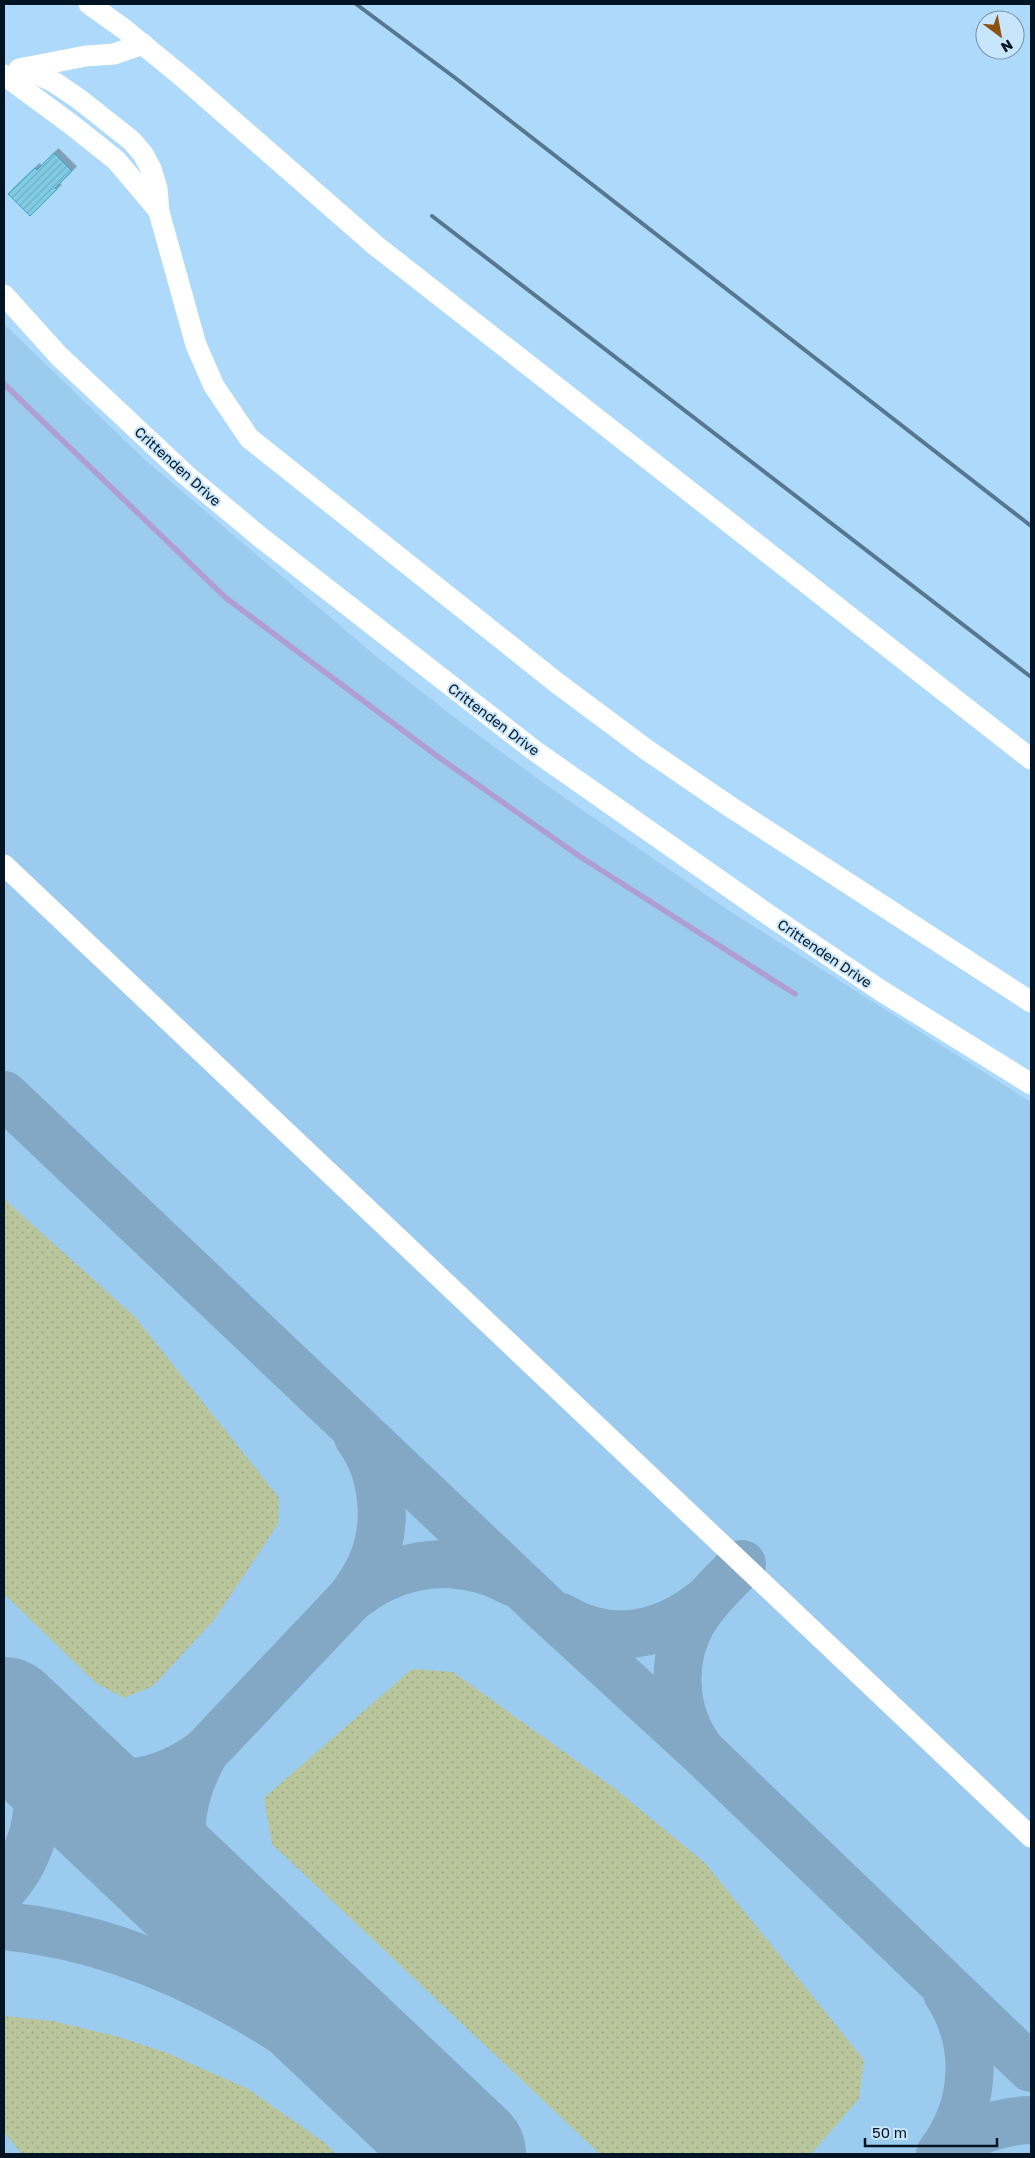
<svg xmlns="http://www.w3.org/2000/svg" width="1035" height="2158" font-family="'Golos Text',sans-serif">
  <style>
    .built { fill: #9bcbee }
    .grass { fill: url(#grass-dots) }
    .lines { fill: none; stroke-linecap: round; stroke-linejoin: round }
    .stream { stroke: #b09dd5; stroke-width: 5.5 }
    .taxiway { stroke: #82a8c5; stroke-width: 48 }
    .runway { stroke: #82a8c5; stroke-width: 120 }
    .building { fill: url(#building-hatch); stroke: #34a6c6; filter: url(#shadow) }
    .minor { stroke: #fff; stroke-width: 21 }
    .rail { stroke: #577790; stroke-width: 4 }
    .labels { text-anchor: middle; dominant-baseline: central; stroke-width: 4; stroke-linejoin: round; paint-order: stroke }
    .street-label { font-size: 14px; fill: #001424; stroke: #c7e5fb }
  </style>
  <defs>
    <pattern id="grass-dots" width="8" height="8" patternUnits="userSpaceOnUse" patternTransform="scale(1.25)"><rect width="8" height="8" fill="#b9c59b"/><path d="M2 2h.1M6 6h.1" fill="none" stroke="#9da885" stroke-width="1.8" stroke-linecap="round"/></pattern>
    <pattern id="building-hatch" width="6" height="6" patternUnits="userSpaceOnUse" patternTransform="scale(1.25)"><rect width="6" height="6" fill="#81cce5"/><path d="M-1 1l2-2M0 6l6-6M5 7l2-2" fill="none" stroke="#6eaec4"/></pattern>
    <filter id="shadow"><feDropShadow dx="4.5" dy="-4.5" stdDeviation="0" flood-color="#0004"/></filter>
  </defs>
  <rect width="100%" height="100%" fill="#add9fa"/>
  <path class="built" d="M4,324l140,135 234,199 85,66 86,63 179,123 303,192v1052h-1027z"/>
  <g class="grass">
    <path d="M4,1199l131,118 144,181 -1,26 -64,96 -61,66 -29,12 -28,-15 -92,-89z"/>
    <path d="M412,1669l41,3 161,116 91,75 159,197 -5,39 -48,55h-211l-328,-310 -8,-46z"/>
    <path d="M4,2016l49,5 66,16 48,16 81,36 77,54 11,11h-314l-18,-22z"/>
  </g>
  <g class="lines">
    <path class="stream" d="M4,384l222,214 211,158 142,100 216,138"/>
    <g class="taxiway">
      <path d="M4,1095l541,513 155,142 331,318"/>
      <path d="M358,1437c26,35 31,88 13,128 -5,12 -13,23 -20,33 12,-8 23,-17 37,-22 39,-18 86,-15 124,6"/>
      <path d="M561,1617c50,30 103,19 146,-17"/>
      <path d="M30,1742c14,10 27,20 42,28 48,23 92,12 133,-18"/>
      <path d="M697,1745c-24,-35 -26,-86 -5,-123 13,-22 32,-40 50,-58"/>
      <path d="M4,1888c37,-42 50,-115 6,-158"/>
      <path d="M214,1916c-39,-57 -43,-104 -9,-164l146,-154"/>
      <path d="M4,1926c169,16 316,120 440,228"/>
      <path d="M940,2154c36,-48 40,-110 7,-161"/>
      <path d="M941,2154c26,-21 57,-33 90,-34"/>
    </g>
    <path class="runway" d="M4,1717l462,437"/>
  </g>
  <path class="building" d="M54,153l18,18 -17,17 2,1 -27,27 -22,-22 27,-26 2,2z"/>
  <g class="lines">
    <g class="minor">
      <path d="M89,4l35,25 61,50 190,166 656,514"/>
      <path d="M23,68l31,14 25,17 53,42 11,13 8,15 6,19 2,24 37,133 18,41 35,52 308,245 90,67 82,56 302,196"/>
      <path d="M19,69l67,-13 28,-2 29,-10"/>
      <path d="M4,75l68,50 44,35 43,51"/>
      <path d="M4,295l55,61 127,119 73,61 209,163 67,52 228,160 117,79 151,94"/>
      <path d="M4,865l1027,972"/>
    </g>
    <g class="rail">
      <path d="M356,4l98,73 577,449"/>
      <path d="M432,216l599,461"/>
    </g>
  </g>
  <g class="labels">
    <g class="street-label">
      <text transform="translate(178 466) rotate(42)">Crittenden Drive</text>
      <text transform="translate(494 719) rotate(37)">Crittenden Drive</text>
      <text transform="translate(825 953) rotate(34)">Crittenden Drive</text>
    </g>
  </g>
  <rect width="1035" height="2158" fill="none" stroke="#001424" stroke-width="10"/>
  <g transform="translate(1000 35) rotate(148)"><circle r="24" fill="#c7e5fb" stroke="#7791a5"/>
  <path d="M0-4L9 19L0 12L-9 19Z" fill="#8c5010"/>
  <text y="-8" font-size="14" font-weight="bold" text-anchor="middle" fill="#001424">N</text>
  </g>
  <path d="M865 2138v8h132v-8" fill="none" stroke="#001424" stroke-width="2.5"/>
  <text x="872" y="2138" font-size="15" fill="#001424" stroke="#c7e5fb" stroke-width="4" paint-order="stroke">50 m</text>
</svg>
